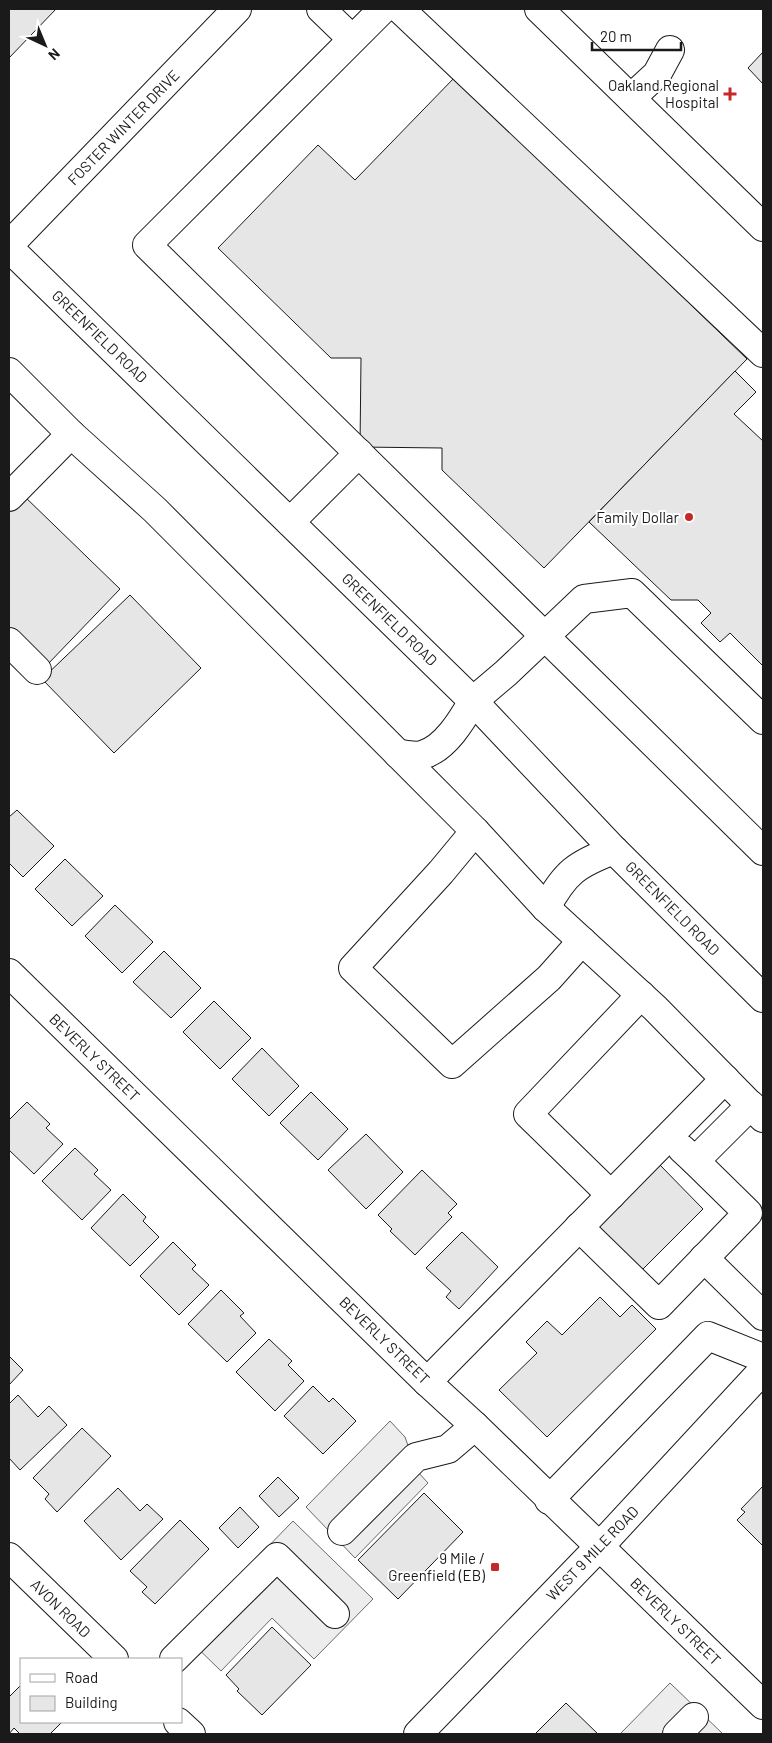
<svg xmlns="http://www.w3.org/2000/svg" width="772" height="1743" font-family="Barlow,sans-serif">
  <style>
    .parking { fill: #ededed; stroke: #6a6a6a }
    .building { fill: #e6e6e6; stroke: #1a1a1a }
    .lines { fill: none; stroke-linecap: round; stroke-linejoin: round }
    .minor-casing { stroke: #1a1a1a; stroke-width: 30 }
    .major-casing { stroke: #1a1a1a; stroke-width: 30 }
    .minor { stroke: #fff; stroke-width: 28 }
    .major { stroke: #fff; stroke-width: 28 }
    .poi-dot { fill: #c62828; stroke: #fff; stroke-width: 2 }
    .labels { text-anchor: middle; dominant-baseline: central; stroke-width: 4; stroke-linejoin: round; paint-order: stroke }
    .poi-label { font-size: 15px; fill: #1a1a1a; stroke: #fff; text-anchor: end }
    .street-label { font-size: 15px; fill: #1a1a1a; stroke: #fff }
  </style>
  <rect width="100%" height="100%" fill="#fff"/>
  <g class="parking">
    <path d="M390,1421l15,16 12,34 11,12 -73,75 -49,-51z"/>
    <path d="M293,1521l80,78 -59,60 -42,-41 -51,53 -38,-37z"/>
    <path d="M670,1683l53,51h-103z"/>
  </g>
  <g class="building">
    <path d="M9,9h47l-47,49z"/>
    <path d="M763,52v32l-15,-16z"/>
    <path d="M455,77l292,282 -203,209 -102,-98v-22l-82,-1 1,-89h-30l-113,-110 100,-103 37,35z"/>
    <path d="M735,371l21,21 -22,22 29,27v225l-33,-33 -10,9 -19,-19 10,-10 -13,-13h-27l-82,-78z"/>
    <path d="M22,494l98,95 -73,76 -38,-37v-121z"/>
    <path d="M130,595l71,73 -87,85 -72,-74z"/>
    <path d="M17,810l37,36 -31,31 -14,-14v-46z"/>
    <path d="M65,859l38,37 -31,30 -37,-37z"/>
    <path d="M115,905l38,37 -31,31 -37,-37z"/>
    <path d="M164,951l37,37 -30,30 -38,-36z"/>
    <path d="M214,1001l37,37 -31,31 -37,-37z"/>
    <path d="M262,1048l37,38 -30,30 -37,-37z"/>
    <path d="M311,1092l37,37 -30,31 -38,-37z"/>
    <path d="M27,1102l23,22 -4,4 17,16 -29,30 -25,-24v-30z"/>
    <path d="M366,1134l37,38 -37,37 -38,-39z"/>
    <path d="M75,1148l23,22 -4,4 17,16 -29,30 -40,-39z"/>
    <path d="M659,1164l44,45 -63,63 -45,-46z"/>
    <path d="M422,1170l35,34 -9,9 4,4 -37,38 -25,-24 2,-2 -14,-14z"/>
    <path d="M123,1194l23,23 -3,4 16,16 -29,29 -39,-38z"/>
    <path d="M462,1232l36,35 -39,42 -13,-12 5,-6 -25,-23z"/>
    <path d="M173,1242l23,23 -4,4 17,16 -30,30 -39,-39z"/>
    <path d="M221,1290l23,23 -4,3 16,17 -29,29 -39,-38z"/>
    <path d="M600,1297l20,20 12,-12 24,24 -109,108 -48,-47 38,-37 -11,-11 21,-21 15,14z"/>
    <path d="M269,1339l23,22 -4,4 16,16 -29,30 -39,-39z"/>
    <path d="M9,1356l14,14 -14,15z"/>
    <path d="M313,1386l16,16 4,-4 23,23 -33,33 -39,-38z"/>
    <path d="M18,1395l20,22 11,-11 18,19 -47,45 -11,-12v-54z"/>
    <path d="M82,1428l29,28 -54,56 -12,-13 4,-5 -16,-16z"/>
    <path d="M278,1477l21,21 -20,19 -20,-21z"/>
    <path d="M763,1486v60l-26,-26 8,-8 -4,-3z"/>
    <path d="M118,1488l22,23 7,-7 16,15 -42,41 -37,-39z"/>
    <path d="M424,1493l39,39 -65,67 -40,-39z"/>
    <path d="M240,1507l19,20 -21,21 -19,-20z"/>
    <path d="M180,1520l29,29 -54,55 -13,-12 5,-5 -17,-16z"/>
    <path d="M272,1627l39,38 -49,50 -25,-24 2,-2 -13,-14z"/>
    <path d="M21,1685v37h41l-12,12h-30l-6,-6 -5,6v-37z"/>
    <path d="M566,1703l32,31h-63z"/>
  </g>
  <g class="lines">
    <g class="minor-casing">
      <g id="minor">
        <path d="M321,9l31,30"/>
        <path d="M383,9l-236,236 616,606"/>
        <path d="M400,9l363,344"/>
        <path d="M539,9l224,218"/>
        <path d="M631,98l26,-24 13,-24"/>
        <path d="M9,245l228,-236"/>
        <path d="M9,497l62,-63"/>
        <path d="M290,522l69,-69"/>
        <path d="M9,642l28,28"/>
        <path d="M473,701l33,-28 78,-74 48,-6 131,127"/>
        <path d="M475,831l-34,41 -88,96 99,96 97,-86 33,-37"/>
        <path d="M9,973l418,409 48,44 288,279"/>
        <path d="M682,1149l13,12 56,-56"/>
        <path d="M611,1195l-83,-81 113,-119"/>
        <path d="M579,1227l80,78 89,-92 -53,-52"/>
        <path d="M704,1258l59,58"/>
        <path d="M427,1382l298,-303"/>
        <path d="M549,1500l159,-164 55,22"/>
        <path d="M342,1531l74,-74 32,-8 27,-23"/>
        <path d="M9,1557l105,102"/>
        <path d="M174,1659l103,-102 58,57"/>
        <path d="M178,1722l13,12"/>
        <path d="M677,1734l17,-17"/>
      </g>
    </g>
    <g class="major-casing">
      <g id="major">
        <path d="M9,248l464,453 141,149 149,148"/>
        <path d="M9,372l62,62 84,76 320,321 71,77 109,100 108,110"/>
        <path d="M398,754c7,0 17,3 24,1 23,-6 40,-35 51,-54"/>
        <path d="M546,908c19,-36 31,-44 68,-58"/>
        <path d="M418,1734l181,-187 164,-177"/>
      </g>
    </g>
    <use href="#minor" class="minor"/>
    <use href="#major" class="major"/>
  </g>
  <g class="poi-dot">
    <path d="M727.5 86.5h5v5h5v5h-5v5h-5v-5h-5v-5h5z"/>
    <circle cx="689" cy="517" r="5"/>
    <rect x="490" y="1562" width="10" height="10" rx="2.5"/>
  </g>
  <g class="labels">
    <g class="poi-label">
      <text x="719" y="85">Oakland Regional<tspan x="719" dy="17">Hospital</tspan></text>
      <text x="679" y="517">Family Dollar</text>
      <text x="485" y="1558">9 Mile /<tspan x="485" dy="17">Greenfield (EB)</tspan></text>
    </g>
    <g class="street-label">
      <text transform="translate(123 127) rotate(-46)">FOSTER WINTER DRIVE</text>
      <text transform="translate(100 336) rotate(44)">GREENFIELD ROAD</text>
      <text transform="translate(390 619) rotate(44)">GREENFIELD ROAD</text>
      <text transform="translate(673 908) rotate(45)">GREENFIELD ROAD</text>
      <text transform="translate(95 1057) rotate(44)">BEVERLY STREET</text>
      <text transform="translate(385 1340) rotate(44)">BEVERLY STREET</text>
      <text transform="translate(592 1553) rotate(-46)">WEST 9 MILE ROAD</text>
      <text transform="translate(61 1608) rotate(44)">AVON ROAD</text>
      <text transform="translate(676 1621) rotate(44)">BEVERLY STREET</text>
    </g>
  </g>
  <rect width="772" height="1743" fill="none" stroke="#1a1a1a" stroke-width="20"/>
  <rect x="20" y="1658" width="162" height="65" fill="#ffffff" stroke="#a3a3a3"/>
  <rect x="30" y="1674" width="25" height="8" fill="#ffffff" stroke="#a3a3a3"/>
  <text x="65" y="1683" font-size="15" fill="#1a1a1a">Road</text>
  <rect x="30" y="1696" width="25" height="15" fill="#e6e6e6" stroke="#a3a3a3"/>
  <text x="65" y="1708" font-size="15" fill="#1a1a1a">Building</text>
  <g transform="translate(45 45) rotate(136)" stroke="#ffffff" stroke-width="4" paint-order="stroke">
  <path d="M0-4L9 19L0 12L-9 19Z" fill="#1a1a1a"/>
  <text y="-8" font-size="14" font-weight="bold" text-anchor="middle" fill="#1a1a1a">N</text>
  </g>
  <path d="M592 42v8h89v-8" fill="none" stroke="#1a1a1a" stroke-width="2.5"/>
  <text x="600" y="42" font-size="15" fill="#1a1a1a" stroke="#ffffff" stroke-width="4" paint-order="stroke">20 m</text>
</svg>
